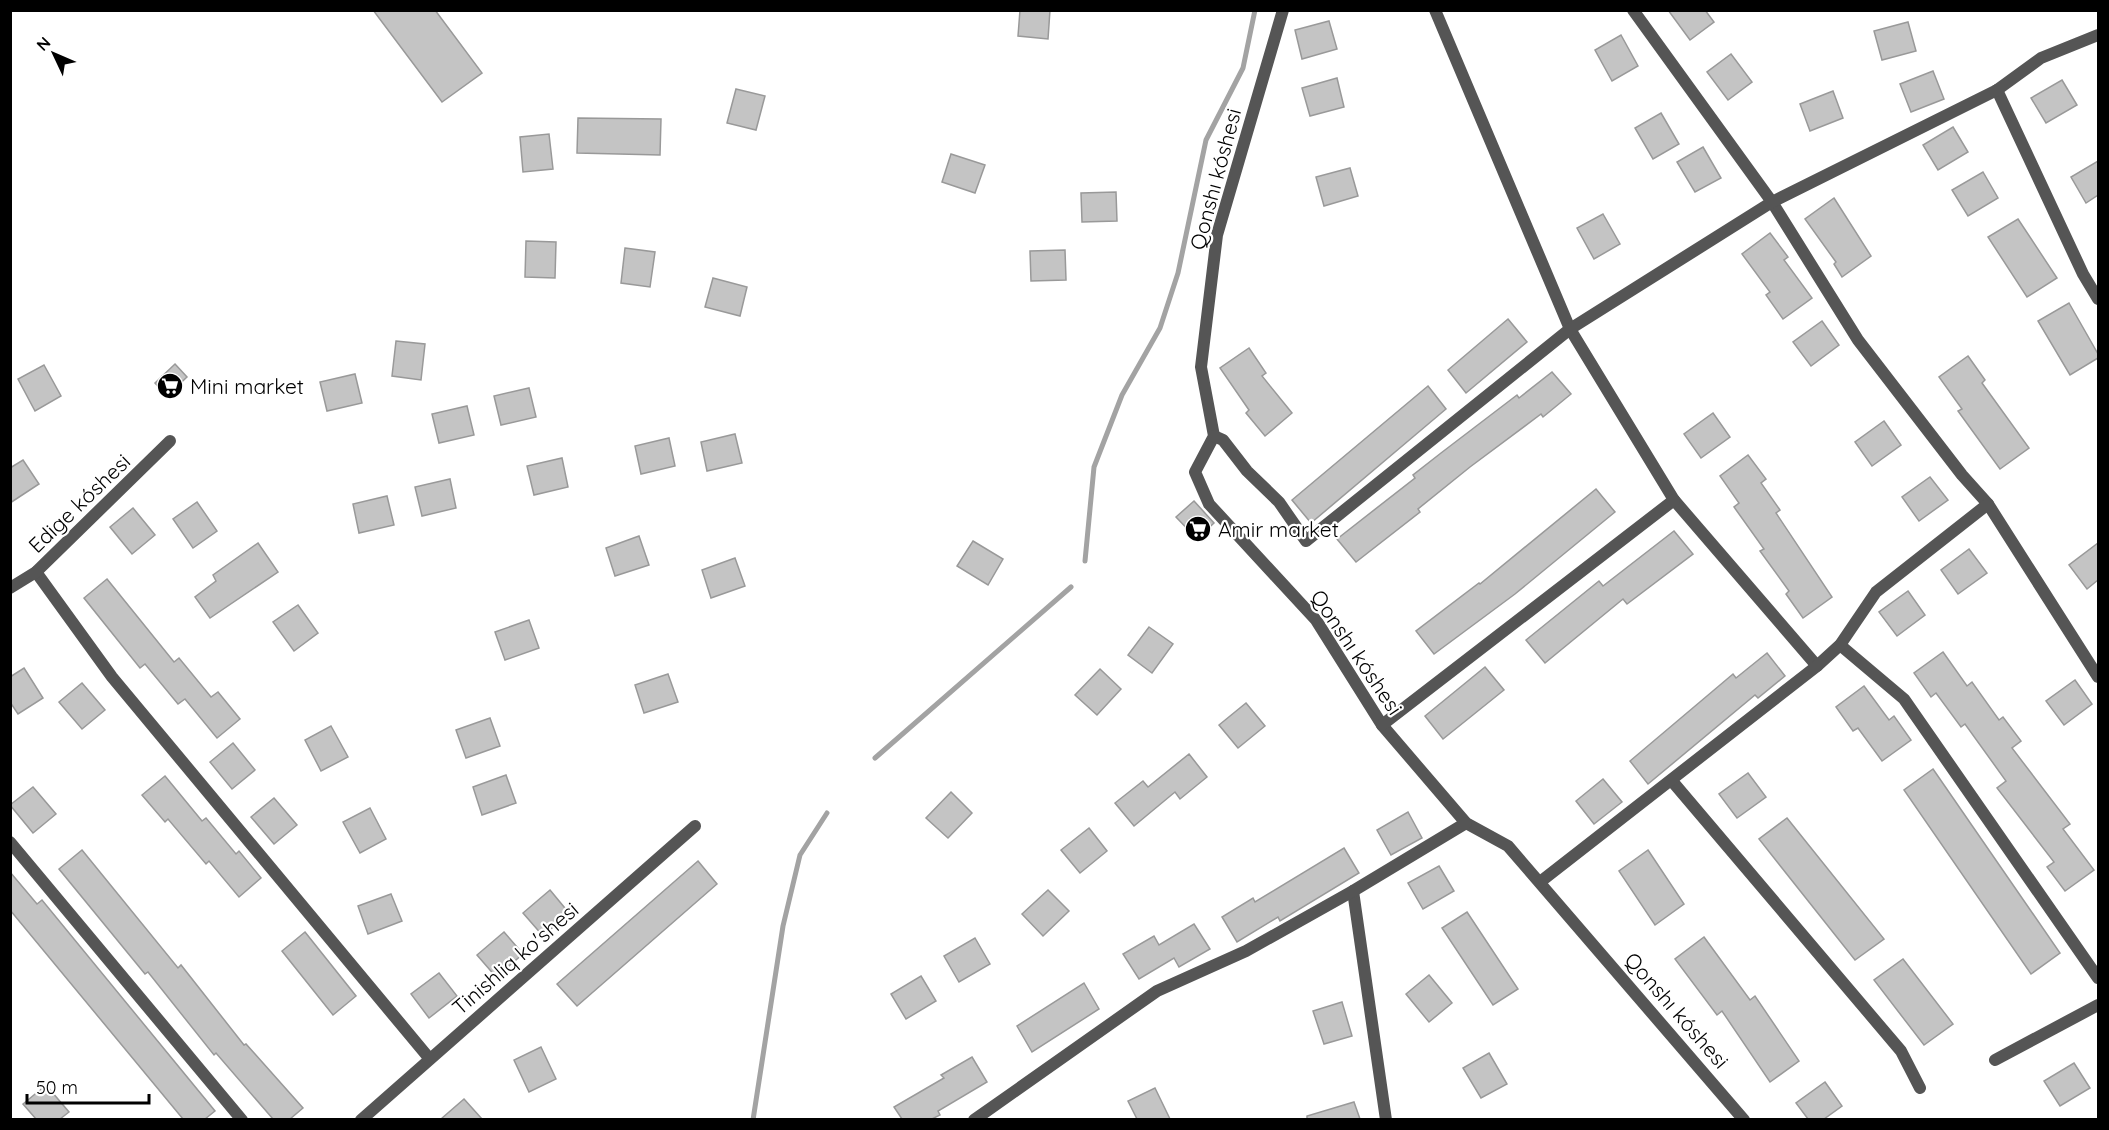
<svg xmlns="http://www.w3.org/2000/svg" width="2109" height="1130" font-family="Quicksand,sans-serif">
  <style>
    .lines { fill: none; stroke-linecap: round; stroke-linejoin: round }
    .stream { stroke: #a3a3a3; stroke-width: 5 }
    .building { fill: #c4c4c4; stroke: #999; stroke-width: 1.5 }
    .street { stroke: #555; stroke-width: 12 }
    .labels { text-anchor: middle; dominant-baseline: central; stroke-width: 4.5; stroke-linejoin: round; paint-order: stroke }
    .street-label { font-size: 21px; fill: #000; stroke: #fff }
    .poi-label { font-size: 21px; fill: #000; stroke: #fff; text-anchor: start }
  </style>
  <rect width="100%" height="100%" fill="#fff"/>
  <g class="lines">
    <g class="stream">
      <path d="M1085,561l9,-94 28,-72 38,-67 18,-55 28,-133 37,-72 12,-58"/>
      <path d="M875,758l196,-171"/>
      <path d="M753,1120l30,-194 17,-71 27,-42"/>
    </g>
  </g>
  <g class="building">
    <path d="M373,10h62l47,63 -40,29z"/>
    <path d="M1020,10h30l-2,29 -30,-3z"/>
    <path d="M1668,10h37l9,12 -24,18z"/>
    <path d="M1329,21l8,28 -35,10 -7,-29z"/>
    <path d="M1908,22l8,29 -34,9 -8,-29z"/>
    <path d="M1621,35l17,31 -26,15 -17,-31z"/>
    <path d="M1731,54l21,28 -24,18 -21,-28z"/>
    <path d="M1933,71l11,28 -33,13 -11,-28z"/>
    <path d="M1337,78l7,29 -34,9 -8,-28z"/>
    <path d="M2062,80l15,25 -31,18 -15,-25z"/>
    <path d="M736,89l29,7 -9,34 -29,-7z"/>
    <path d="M1833,91l10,27 -33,13 -10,-27z"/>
    <path d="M1661,113l18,31 -26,15 -18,-31z"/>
    <path d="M578,118l83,1 -1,36 -83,-2z"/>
    <path d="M1953,127l15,25 -30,18 -15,-25z"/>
    <path d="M549,134l4,35 -30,3 -3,-35z"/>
    <path d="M1703,147l18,31 -26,14 -18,-30z"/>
    <path d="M951,154l34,11 -10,28 -33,-11z"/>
    <path d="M2098,161v34l-12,8 -15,-26z"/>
    <path d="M1350,168l8,28 -34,10 -8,-29z"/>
    <path d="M1983,172l15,26 -30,18 -16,-26z"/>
    <path d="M1116,192l1,29 -35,1 -1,-29z"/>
    <path d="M1834,198l37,58 -29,21 -8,-13 2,-2 -31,-43z"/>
    <path d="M1603,214l17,30 -26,15 -17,-31z"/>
    <path d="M2018,219l39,59 -30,19 -39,-60z"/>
    <path d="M1770,233l18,24 -4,3 28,38 -29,21 -17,-24 4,-3 -28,-38z"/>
    <path d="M526,241l30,1 -1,36 -30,-1z"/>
    <path d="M625,248l30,4 -5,35 -29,-4z"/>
    <path d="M1065,250l1,30 -35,1 -1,-30z"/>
    <path d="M713,278l34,9 -7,29 -35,-9z"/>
    <path d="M2069,303l29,51v4l-28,17 -32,-54z"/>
    <path d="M1508,319l19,23 -61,51 -18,-23z"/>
    <path d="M1822,321l17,24 -28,21 -18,-24z"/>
    <path d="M396,341l29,3 -4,36 -29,-4z"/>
    <path d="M1249,348l17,25 -4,3 30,37 -27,23 -19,-23 3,-3 -29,-42z"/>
    <path d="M1968,356l17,24 -3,3 47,65 -29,21 -42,-58 4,-2 -23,-32z"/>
    <path d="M175,364l12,13 -20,19 -12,-13z"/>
    <path d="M44,365l17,31 -26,15 -17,-32z"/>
    <path d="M1552,372l19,22 -28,23 -2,-3 -71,53 -52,42 2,3 -64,50 -19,-23 78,-61 -2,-3 28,-22 76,-58 2,3z"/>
    <path d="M355,374l7,29 -35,8 -7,-29z"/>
    <path d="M1428,386l18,23 -135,114 -19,-23z"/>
    <path d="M529,388l7,29 -35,8 -7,-29z"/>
    <path d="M467,406l7,29 -35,8 -7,-29z"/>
    <path d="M1713,413l17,24 -29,21 -17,-24z"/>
    <path d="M1884,421l17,24 -29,21 -17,-24z"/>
    <path d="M735,434l7,29 -35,8 -6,-29z"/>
    <path d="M669,438l6,28 -34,8 -6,-28z"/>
    <path d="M1748,455l18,24 -5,4 19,27 -4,3 56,84 -29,21 -17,-24 3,-3 -29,-40 4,-2 -30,-42 5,-4 -19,-27z"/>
    <path d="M562,458l6,29 -34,8 -7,-29z"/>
    <path d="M23,460l16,24 -29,19v-35z"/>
    <path d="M1930,477l18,23 -29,21 -17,-24z"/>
    <path d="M450,479l6,29 -34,8 -7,-29z"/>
    <path d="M1596,489l19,23 -100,82 -81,60 -18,-23 63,-48 1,1z"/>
    <path d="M387,496l7,29 -35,8 -6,-29z"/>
    <path d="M1194,501l20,22 -17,16 -21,-22z"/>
    <path d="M197,502l20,29 -24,17 -20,-29z"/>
    <path d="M133,508l22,27 -23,19 -22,-27z"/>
    <path d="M1674,531l19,23 -66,50 -4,-5 -78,64 -19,-23 73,-59 4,5z"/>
    <path d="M639,536l10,29 -34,11 -9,-28z"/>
    <path d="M973,541l30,18 -15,26 -31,-19z"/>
    <path d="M258,543l20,29 -68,46 -15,-21 21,-16 -3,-6z"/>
    <path d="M2098,543v37l-11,9 -18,-24z"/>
    <path d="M1969,549l18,24 -29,21 -17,-24z"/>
    <path d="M735,558l10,28 -34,12 -9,-28z"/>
    <path d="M107,579l67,83 5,-4 32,39 7,-5 22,27 -23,19 -32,-39 -7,5 -33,-40 -5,4 -56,-70z"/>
    <path d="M1908,591l17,24 -28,21 -18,-24z"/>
    <path d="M298,605l20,28 -24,18 -21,-29z"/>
    <path d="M529,620l10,28 -34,12 -10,-28z"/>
    <path d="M1149,627l24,17 -21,29 -24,-18z"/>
    <path d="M1943,652l24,34 5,-4 27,38 4,-3 18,24 -9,7 58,76 -7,5 31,41 -29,21 -18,-24 7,-5 -57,-74 9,-7 -41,-57 -4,3 -25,-34 -5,4 -17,-24z"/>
    <path d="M1767,653l18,23 -27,22 -3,-3 -107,89 -18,-23 103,-87 3,4z"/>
    <path d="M1485,667l19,23 -61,49 -18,-23z"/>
    <path d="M24,668l19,30 -25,16 -8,-12v-25z"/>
    <path d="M1100,669l21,20 -24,26 -22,-20z"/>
    <path d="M668,674l10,28 -34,11 -9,-28z"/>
    <path d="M2075,680l17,24 -28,21 -18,-24z"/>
    <path d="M82,683l23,27 -23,19 -23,-27z"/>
    <path d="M1864,686l25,34 5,-4 17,24 -29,21 -24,-33 -5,3 -17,-24z"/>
    <path d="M1246,703l19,23 -27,22 -19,-23z"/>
    <path d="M490,718l10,28 -34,12 -10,-28z"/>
    <path d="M331,726l17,31 -27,14 -16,-31z"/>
    <path d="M233,743l22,27 -23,19 -22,-27z"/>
    <path d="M1189,754l18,23 -27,22 -5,-7 -41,34 -19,-23 28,-22 5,6z"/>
    <path d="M1933,769l127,184 -29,21 -127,-184z"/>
    <path d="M1748,773l18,24 -29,21 -18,-24z"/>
    <path d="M506,775l10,28 -34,12 -9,-28z"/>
    <path d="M165,776l37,45 4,-3 30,36 3,-3 22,27 -22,19 -30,-36 -3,3 -38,-45 -3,3 -23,-27z"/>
    <path d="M1603,779l19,23 -28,22 -18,-23z"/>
    <path d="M33,787l23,27 -23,19 -23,-28z"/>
    <path d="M951,792l21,21 -24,25 -22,-20z"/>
    <path d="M274,798l23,27 -23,19 -23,-27z"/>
    <path d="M370,808l16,31 -26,14 -17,-31z"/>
    <path d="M1408,812l14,26 -31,17 -14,-25z"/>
    <path d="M1787,818l97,121 -29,21 -96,-121z"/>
    <path d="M1089,828l18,23 -27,22 -19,-23z"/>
    <path d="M1344,848l15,25 -79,48 -2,-4 -41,25 -15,-25 31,-19 2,4z"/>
    <path d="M82,850l96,118 3,-3 63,80 2,-1 57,64 -13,11h-17l-57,-66 -2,2 -66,-83 -3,2 -86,-105z"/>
    <path d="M1648,850l36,54 -29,21 -36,-54z"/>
    <path d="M698,861l19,23 -140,122 -20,-22z"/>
    <path d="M1439,866l15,25 -31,18 -15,-26z"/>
    <path d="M10,872l27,32 5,-4 173,211 -10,8h-22l-173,-209z"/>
    <path d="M550,890l19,23 -26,23 -20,-23z"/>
    <path d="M1048,890l21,21 -26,25 -21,-22z"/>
    <path d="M391,894l11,27 -34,13 -10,-28z"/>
    <path d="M1467,912l51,77 -25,16 -51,-77z"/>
    <path d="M1194,924l16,25 -31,18 -5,-9 -35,21 -16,-25 31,-18 5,9z"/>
    <path d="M305,932l51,64 -23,19 -51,-64z"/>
    <path d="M504,932l19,22 -27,23 -19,-22z"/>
    <path d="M1704,937l46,63 5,-4 44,65 -29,21 -48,-71 -5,4 -42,-56z"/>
    <path d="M975,938l15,26 -31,18 -15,-26z"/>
    <path d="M1903,959l50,65 -29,21 -50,-65z"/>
    <path d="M439,973l18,23 -28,22 -18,-24z"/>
    <path d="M1429,975l23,28 -23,19 -23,-28z"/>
    <path d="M921,976l15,25 -30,18 -15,-25z"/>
    <path d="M1084,983l15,26 -67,43 -15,-26z"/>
    <path d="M1342,1002l10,34 -28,8 -11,-33z"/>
    <path d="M541,1047l15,32 -27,13 -15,-32z"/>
    <path d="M1489,1053l18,31 -26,14 -18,-30z"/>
    <path d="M972,1057l15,25 -49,29 2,4 -8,4h-30l-8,-12 50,-29 -3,-3z"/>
    <path d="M2074,1063l16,25 -30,18 -16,-25z"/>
    <path d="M1825,1082l17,24 -18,13h-16l-12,-16z"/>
    <path d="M46,1085l23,27 -9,7h-24l-13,-15z"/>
    <path d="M1155,1088l15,31h-33l-9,-18z"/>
    <path d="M464,1099l18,20h-41z"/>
    <path d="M1354,1102l6,17h-53v-3z"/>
  </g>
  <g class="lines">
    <g class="street">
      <path d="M1283,10l-66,225 -16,132 13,69 -19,36 14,32 107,116 66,105 84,98 42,23 236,274"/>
      <path d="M1435,10l135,319 104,171 143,166"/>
      <path d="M1633,10l139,192 86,138 104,135 26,29 110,173"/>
      <path d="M1997,90l86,184 15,25"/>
      <path d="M1214,436l9,4 24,31 32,31 27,39 264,-212 202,-127 225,-112 44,-32 57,-23"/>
      <path d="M36,572l76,105 317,381"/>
      <path d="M10,588l26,-16 134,-131"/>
      <path d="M1840,645l64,54 194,279"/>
      <path d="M1382,725l292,-225"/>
      <path d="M1672,781l229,270 19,37"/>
      <path d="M10,842l232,278"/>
      <path d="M1540,882l277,-216 23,-21 36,-53 112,-88"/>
      <path d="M1353,891l33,229"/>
      <path d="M1995,1060l103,-55"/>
      <path d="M361,1120l334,-294"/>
      <path d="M974,1120l183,-129 89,-40 107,-60 113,-68"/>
    </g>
  </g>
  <defs>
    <g id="supermarket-disc" transform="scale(1.35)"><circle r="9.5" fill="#000" stroke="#fff"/><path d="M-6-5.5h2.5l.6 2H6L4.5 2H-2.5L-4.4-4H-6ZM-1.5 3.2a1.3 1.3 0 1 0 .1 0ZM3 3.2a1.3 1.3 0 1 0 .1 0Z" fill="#fff"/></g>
  </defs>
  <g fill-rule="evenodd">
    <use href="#supermarket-disc" x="170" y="386"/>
    <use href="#supermarket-disc" x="1198" y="529"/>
  </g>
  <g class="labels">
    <g class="street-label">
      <text transform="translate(1215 179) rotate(-75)">Qonshı kóshesi</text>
      <text transform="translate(79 503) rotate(-44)">Edige kóshesi</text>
      <text transform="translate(1357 652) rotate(56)">Qonshı kóshesi</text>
      <text transform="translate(515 958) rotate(-41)">Tinishliq ko'shesi</text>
      <text transform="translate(1677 1010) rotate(49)">Qonshı kóshesi</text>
    </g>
    <g class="poi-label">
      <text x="190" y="386">Mini market</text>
      <text x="1218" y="529">Amir market</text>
    </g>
  </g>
  <rect width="2109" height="1130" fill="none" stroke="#000000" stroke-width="24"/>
  <g transform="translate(54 54) rotate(314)" stroke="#ffffff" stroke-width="4.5" paint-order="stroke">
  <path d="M0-4.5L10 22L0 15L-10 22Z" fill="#000000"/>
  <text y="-9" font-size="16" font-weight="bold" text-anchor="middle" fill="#000000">N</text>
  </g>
  <path d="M27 1094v9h122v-9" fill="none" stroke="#000000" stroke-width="3"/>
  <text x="36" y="1094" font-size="18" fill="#000000" stroke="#ffffff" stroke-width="4.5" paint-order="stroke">50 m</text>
</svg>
